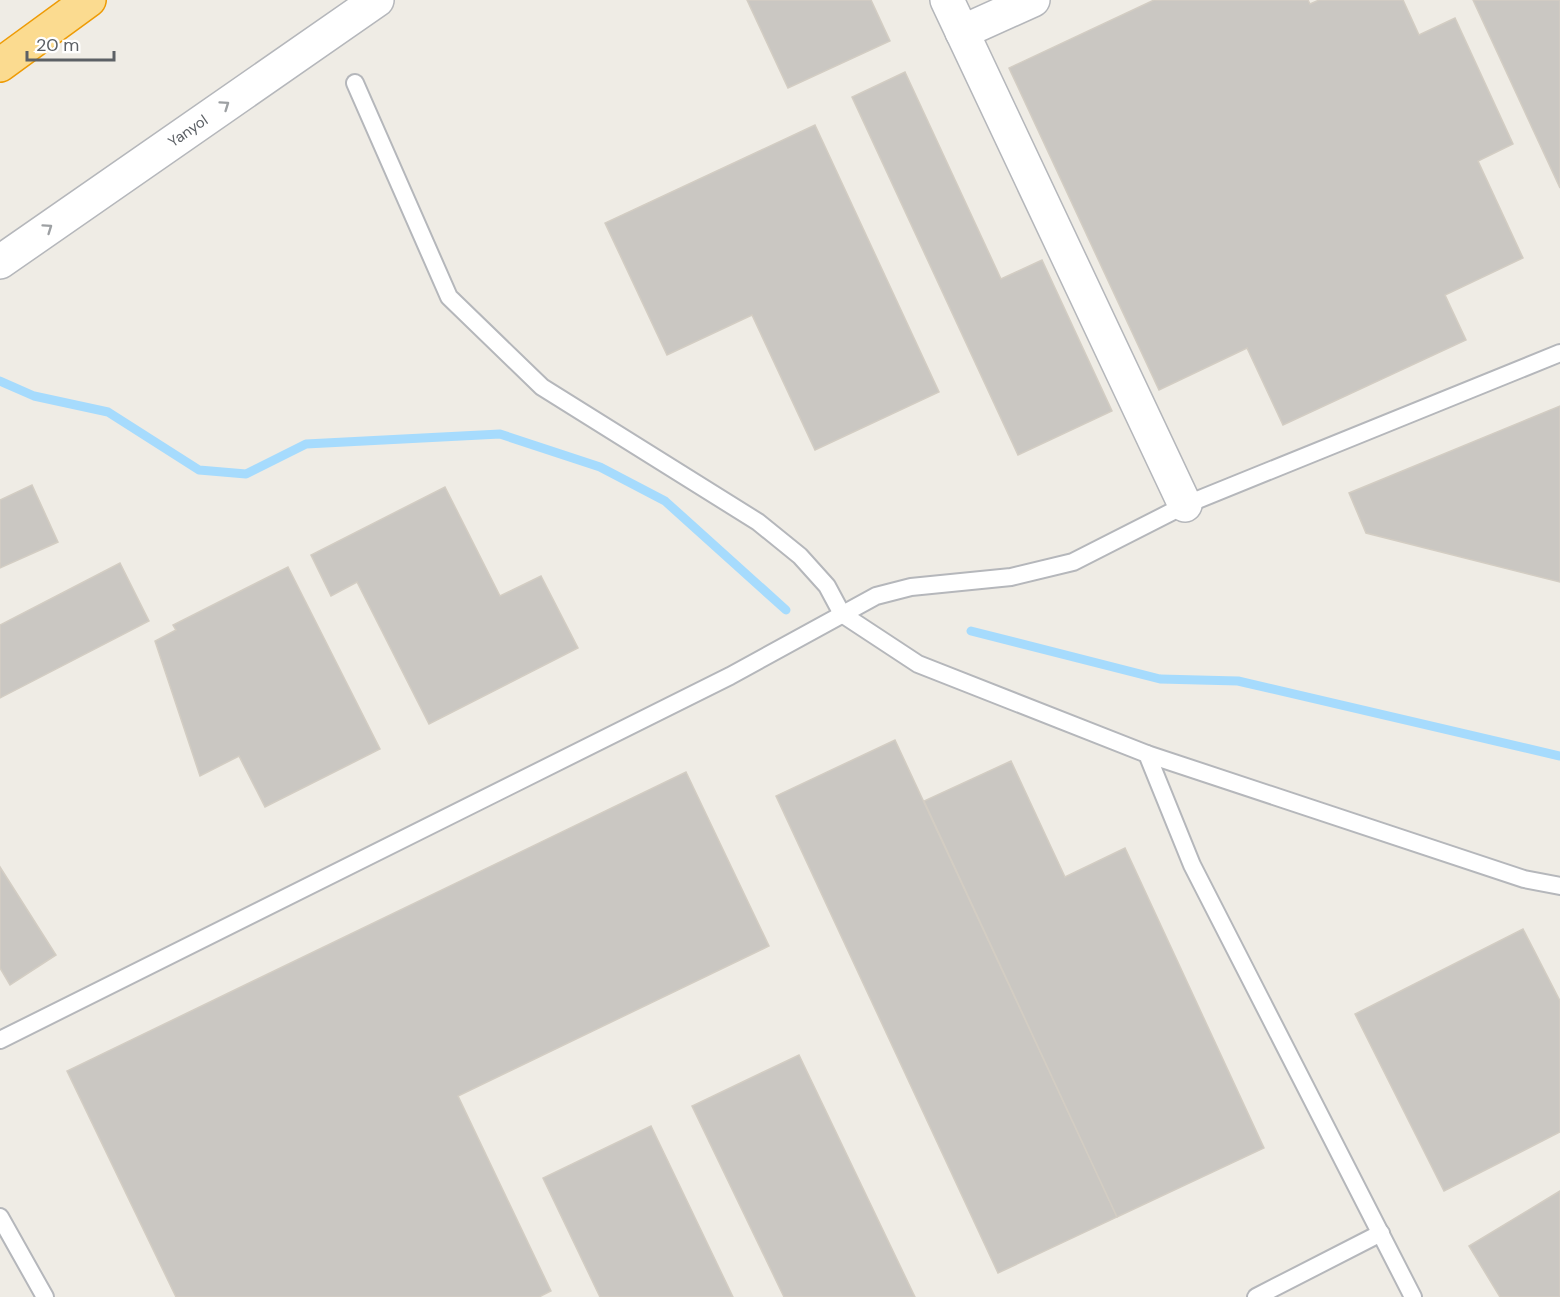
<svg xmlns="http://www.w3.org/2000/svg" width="1560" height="1297" font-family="'DM Sans',sans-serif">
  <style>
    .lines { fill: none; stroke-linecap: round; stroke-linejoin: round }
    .stream { stroke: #a6dbfd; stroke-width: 9 }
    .building { fill: #cac7c2; stroke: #d3cdc3; stroke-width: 1.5 }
    .service-casing { stroke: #b5b7bb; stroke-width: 20 }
    .minor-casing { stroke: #b5b7bb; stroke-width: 36 }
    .tertiary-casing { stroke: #b5b7bb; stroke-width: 36 }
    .motorway-casing { stroke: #ee9b05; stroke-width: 36 }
    .service { stroke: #fff; stroke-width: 16 }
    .minor { stroke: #fff; stroke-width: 33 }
    .tertiary { stroke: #fff; stroke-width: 33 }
    .motorway { stroke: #fbdb90; stroke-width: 33 }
    .oneway { stroke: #9da0a3 }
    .labels { text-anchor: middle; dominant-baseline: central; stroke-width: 4.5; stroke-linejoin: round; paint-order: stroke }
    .street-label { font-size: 15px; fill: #5c6065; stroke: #fff }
  </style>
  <rect width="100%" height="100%" fill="#efece5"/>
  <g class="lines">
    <g class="stream">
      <path d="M0,381l34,15 74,16 91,58 47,4 60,-30 194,-10 100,33 65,34 121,109"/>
      <path d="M971,631l189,48 78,2 322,75"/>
    </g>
  </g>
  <g class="building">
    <path d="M747,0h124l19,41 -102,47z"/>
    <path d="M1154,0h154l2,4 9,-4h84l16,35 36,-17 58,126 -35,17 45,97 -78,37 21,45 -183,85 -36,-77 -88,42 -150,-322z"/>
    <path d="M1473,0h87v188z"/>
    <path d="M905,72l96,207 41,-19 70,151 -94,44 -166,-358z"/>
    <path d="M815,125l124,267 -124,58 -63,-135 -85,40 -62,-132z"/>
    <path d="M1560,406v176l-194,-49 -17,-40z"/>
    <path d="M32,485l26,57 -58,26v-68z"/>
    <path d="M445,487l55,109 41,-20 37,72 -149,76 -72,-142 -26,14 -20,-41z"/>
    <path d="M120,563l29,58 -149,77v-73z"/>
    <path d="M288,567l92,182 -115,58 -26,-51 -39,20 -45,-135 21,-11 -3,-5z"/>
    <path d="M895,740l222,477 -119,56 -222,-477z"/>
    <path d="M1011,761l54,116 60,-29 139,300 -147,69 -193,-416z"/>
    <path d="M686,772l83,174 -311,150 93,195 -12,6h-363l-109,-226z"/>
    <path d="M0,867l56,88 -46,30 -10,-17z"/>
    <path d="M1523,929l37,72v131l-116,59 -89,-177z"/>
    <path d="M799,1055l116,242h-131l-92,-191z"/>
    <path d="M651,1126l82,171h-133l-57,-119z"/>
    <path d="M1560,1191v106h-60l-31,-51z"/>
  </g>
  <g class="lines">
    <g class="service-casing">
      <g id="service">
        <path d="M355,83l94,214 93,90 216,135 42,34 27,30 15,28 76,50 229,90 45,111 221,432"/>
        <path d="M1147,754l377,125 36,7"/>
        <path d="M0,1040l730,-364 146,-80 35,-9 100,-10 62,-15 112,-57 375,-152"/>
        <path d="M0,1217l45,80"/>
        <path d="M1256,1297l125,-64"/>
      </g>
    </g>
    <g class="minor-casing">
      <g id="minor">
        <path d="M947,0l238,505"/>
        <path d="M962,32l71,-32"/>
      </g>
    </g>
    <g class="tertiary-casing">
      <path id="tertiary" d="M0,262l377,-262"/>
    </g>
    <g class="motorway-casing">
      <path id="motorway" d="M0,65l89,-65"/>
    </g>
    <use href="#service" class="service"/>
    <use href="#minor" class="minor"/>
    <use href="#tertiary" class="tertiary"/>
    <use href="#motorway" class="motorway"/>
  </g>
  <defs><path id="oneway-chevron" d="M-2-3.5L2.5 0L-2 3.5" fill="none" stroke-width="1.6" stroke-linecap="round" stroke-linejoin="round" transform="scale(1.5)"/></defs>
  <g class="oneway">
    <use href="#oneway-chevron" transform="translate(225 105) rotate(-35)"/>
    <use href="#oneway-chevron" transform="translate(48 228) rotate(-35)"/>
  </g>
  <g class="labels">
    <g class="street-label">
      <text transform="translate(188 131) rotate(-35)">Yanyol</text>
    </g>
  </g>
  <path d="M27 51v9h87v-9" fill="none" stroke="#5c6065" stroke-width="3"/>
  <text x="36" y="51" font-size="18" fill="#5c6065" stroke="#ffffff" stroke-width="4.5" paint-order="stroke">20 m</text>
</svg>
